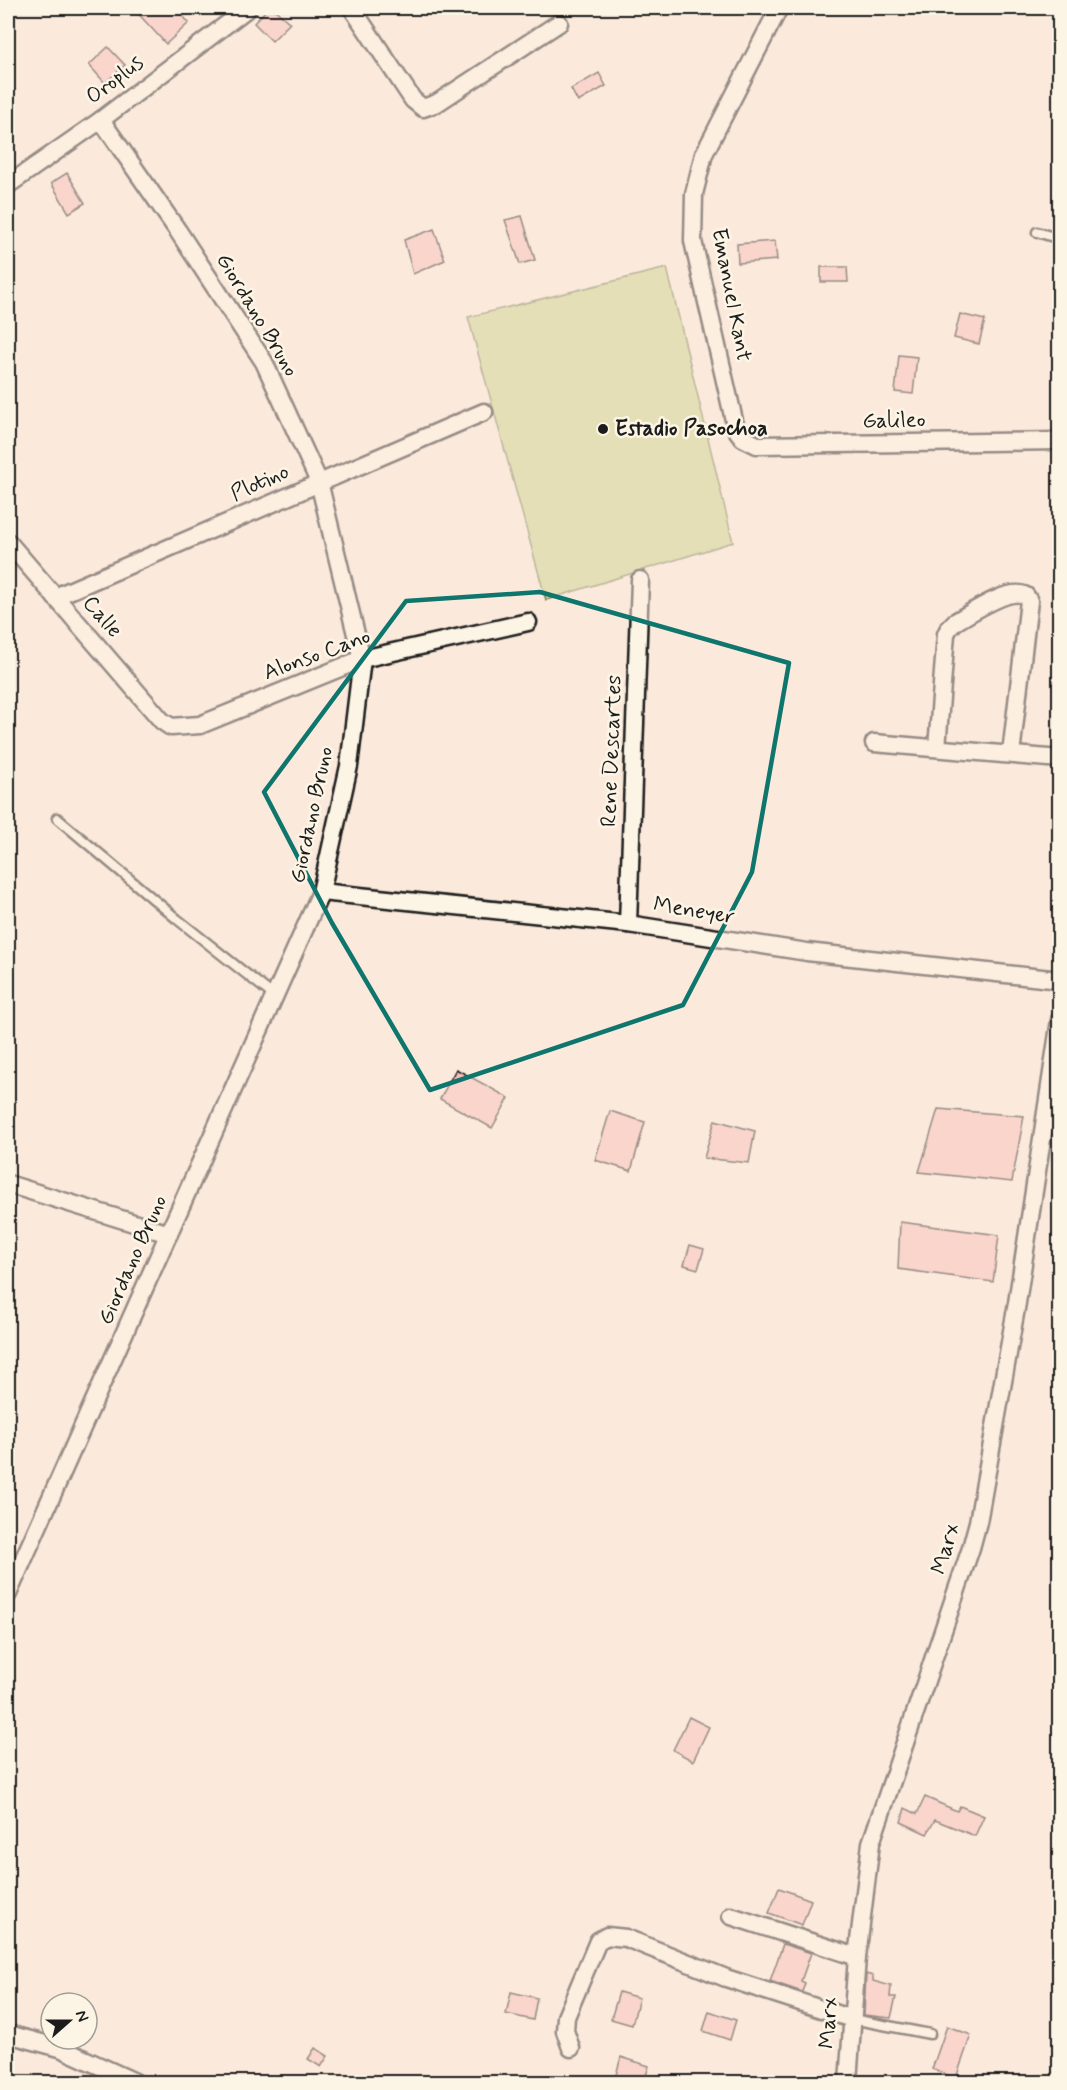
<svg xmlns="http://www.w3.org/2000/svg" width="1067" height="2090" font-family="Mynerve,sans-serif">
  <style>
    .green { fill: #c7d387; stroke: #727852; stroke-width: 1.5 }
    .building { fill: #f8bcb9; stroke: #1c1c1c; stroke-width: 1.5 }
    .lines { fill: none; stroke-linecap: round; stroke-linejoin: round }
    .lane-casing { stroke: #1c1c1c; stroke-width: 13 }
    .street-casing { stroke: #1c1c1c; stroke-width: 21 }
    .lane { stroke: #fcf5e5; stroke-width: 8 }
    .street { stroke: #fcf5e5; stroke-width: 16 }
    .marked { fill: none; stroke: #0f766e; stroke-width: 4.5; stroke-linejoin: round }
    .poi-dot { fill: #1c1c1c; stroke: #fcf5e5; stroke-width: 2 }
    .labels { text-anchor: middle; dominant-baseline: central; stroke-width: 5; stroke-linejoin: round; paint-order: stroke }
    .street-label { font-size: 22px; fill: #1c1c1c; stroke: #fcf5e5 }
    .poi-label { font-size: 22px; font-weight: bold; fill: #1c1c1c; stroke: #fcf5e5; text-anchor: start }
  </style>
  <rect width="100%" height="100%" fill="#fbeadc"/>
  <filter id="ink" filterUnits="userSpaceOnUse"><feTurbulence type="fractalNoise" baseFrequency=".0167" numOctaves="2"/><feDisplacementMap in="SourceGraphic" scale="12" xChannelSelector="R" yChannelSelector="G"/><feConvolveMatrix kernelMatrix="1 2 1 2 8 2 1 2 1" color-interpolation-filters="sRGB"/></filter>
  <g filter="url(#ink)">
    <path class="green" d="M667,268l66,274 -187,58 -78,-283z"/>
    <g class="building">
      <path d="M133,8h43l13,15 -23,21z"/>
      <path d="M268,8h5l17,15 -18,18 -18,-18z"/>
      <path d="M108,47l17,18 -20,18 -16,-18z"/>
      <path d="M599,73l7,13 -28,16 -7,-13z"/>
      <path d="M67,173l18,30 -16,10 -18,-30z"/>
      <path d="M522,216l13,44 -15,4 -15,-44z"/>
      <path d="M434,229l11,31 -32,14 -9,-34z"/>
      <path d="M775,241l2,19 -39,3 -1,-19z"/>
      <path d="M821,267h26l1,15h-27z"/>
      <path d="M960,314l25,6 -6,24 -25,-6z"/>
      <path d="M899,355l18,2 -4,37 -18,-2z"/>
      <path d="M456,1069l53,29 -17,30 -52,-29z"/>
      <path d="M938,1109l86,7 -12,66 -93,-10z"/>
      <path d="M610,1111l35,11 -14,49 -36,-11z"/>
      <path d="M715,1120l40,11 -6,32 -45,-5z"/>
      <path d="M900,1222l99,13 -6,47 -95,-13z"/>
      <path d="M690,1245l14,4 -6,20 -14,-4z"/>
      <path d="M689,1717l20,10 -16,34 -20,-11z"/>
      <path d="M925,1797l32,14 3,-5 24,10 -9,20 -40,-16 -8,14 -26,-12 4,-14 12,6z"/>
      <path d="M779,1888l32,12 -9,25 -33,-12z"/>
      <path d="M783,1944l28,9 -10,28 4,2 -3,9 -32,-11z"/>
      <path d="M866,1974l7,2v5l18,5 -1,11h6l-5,21 -27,-3z"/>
      <path d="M511,1992l26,6 -4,22 -27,-6z"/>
      <path d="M619,1992l20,6 -7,27 -21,-6z"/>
      <path d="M709,2011l27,9 -6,20 -27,-9z"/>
      <path d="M947,2026l24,9 -15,43 -24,-9z"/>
      <path d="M315,2048l13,8 -7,11 -13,-8z"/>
      <path d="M621,2057l28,9 -5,16h-30z"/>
    </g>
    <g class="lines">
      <g class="lane-casing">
        <g id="lane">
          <path d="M1037,232l23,7"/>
          <path d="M57,818l120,101 97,77"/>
          <path d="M852,2019l78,15"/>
        </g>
      </g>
      <g class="street-casing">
        <g id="street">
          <path d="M352,8l61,92 10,8 14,-5 122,-80"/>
          <path d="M779,8l-75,146 -10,40 -1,47 43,188 7,9 14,7 303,-4"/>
          <path d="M8,185l93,-65 147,-112"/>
          <path d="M8,542l154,179 9,6 29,-2 162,-66 166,-37"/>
          <path d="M55,597l429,-185"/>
          <path d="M874,743l186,16"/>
          <path d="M937,748l9,-114 3,-6 6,-6c16,-9 55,-36 71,-26l3,5 -18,153"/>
          <path d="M321,892l307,32 179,28 253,28"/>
          <path d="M628,924l12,-344"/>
          <path d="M8,1184l161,50"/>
          <path d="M8,1594l313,-702 28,-126 13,-107 -43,-177 -55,-120 -86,-131 -77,-111"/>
          <path d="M731,1916l126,41"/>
          <path d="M8,2034l52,14 75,34"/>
          <path d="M571,2048l-6,-17 1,-14 32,-76 9,-5 19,2 100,40 126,41"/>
          <path d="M848,2082l9,-125 14,-114 100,-295 7,-26 39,-219 43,-283"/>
        </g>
      </g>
      <use href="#lane" class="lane"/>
      <use href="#street" class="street"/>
    </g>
  </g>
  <path d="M0 0H1067V2090H0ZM540,592l249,71 -37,209 -69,133 -253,85 -98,-167 -68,-131 142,-191z" fill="#fbeadc" fill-opacity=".55" fill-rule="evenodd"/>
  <path class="marked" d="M540,592l249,71 -37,209 -69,133 -253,85 -98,-167 -68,-131 142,-191z"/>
  <circle class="poi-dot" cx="603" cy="429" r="6"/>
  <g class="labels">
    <g class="street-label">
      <text transform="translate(115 80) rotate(-37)">Oroplus</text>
      <text transform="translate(731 295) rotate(79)">Emanuel Kant</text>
      <text transform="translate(257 315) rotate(59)">Giordano Bruno</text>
      <text transform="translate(894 421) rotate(-1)">Galileo</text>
      <text transform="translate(260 483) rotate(-24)">Plotino</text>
      <text transform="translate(102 617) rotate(49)">Calle</text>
      <text transform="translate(317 655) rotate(-20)">Alonso Cano</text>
      <text transform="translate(612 751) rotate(-88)">Rene Descartes</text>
      <text transform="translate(312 815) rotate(-78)">Giordano Bruno</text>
      <text transform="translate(694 911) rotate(9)">Meneyer</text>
      <text transform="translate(133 1260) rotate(-66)">Giordano Bruno</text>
      <text transform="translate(946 1549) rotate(-73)">Marx</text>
      <text transform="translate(829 2023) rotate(-86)">Marx</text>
    </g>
    <g class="poi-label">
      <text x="615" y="429">Estadio Pasochoa</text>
    </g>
  </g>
  <rect width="1067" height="2090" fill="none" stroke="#fcf5e5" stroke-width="30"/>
  <rect x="15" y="15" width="1037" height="2060" fill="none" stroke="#1c1c1c" stroke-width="2" filter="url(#ink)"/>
  <g transform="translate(69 2021) rotate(69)"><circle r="28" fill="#fcf5e5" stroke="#a29e95" stroke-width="1.5"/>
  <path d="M0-4.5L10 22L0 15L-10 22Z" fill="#1c1c1c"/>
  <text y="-9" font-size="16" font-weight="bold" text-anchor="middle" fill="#1c1c1c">N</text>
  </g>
</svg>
